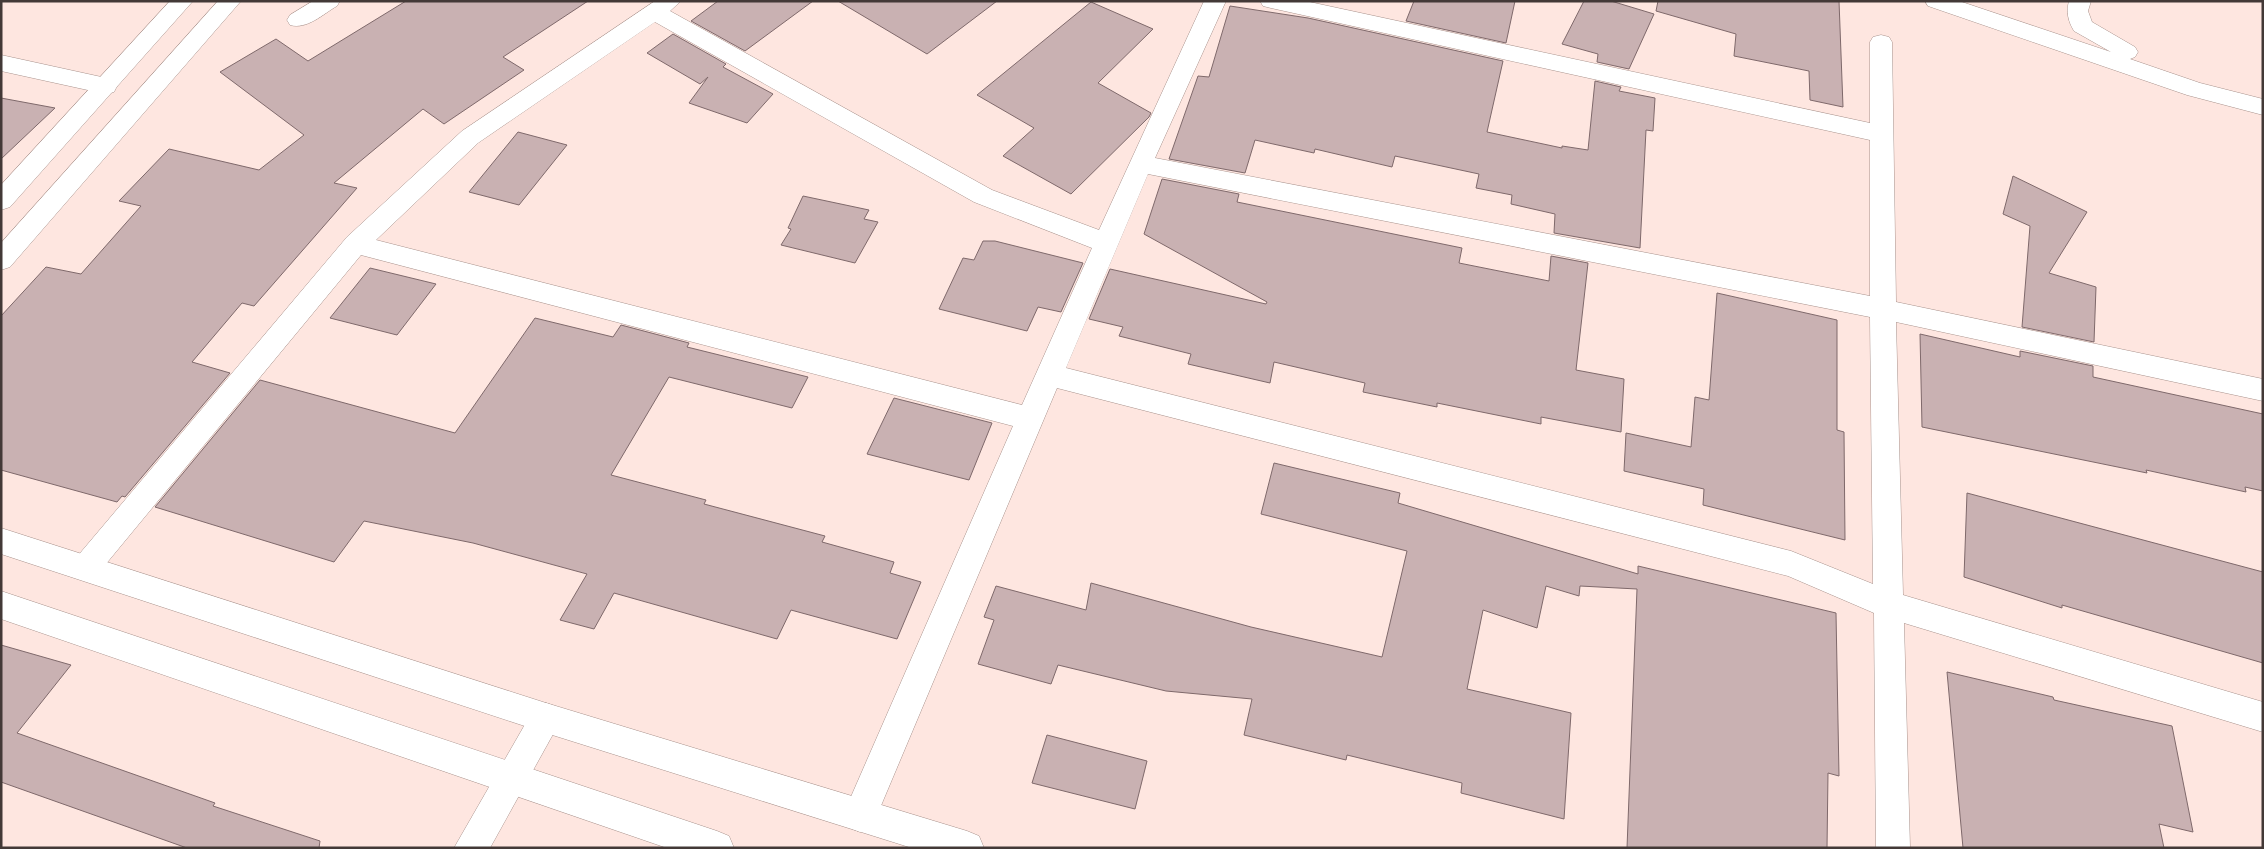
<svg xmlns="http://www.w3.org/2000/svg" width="2264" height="849" font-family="Barlow,sans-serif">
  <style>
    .building { fill: #c9b1b2; stroke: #7f696b }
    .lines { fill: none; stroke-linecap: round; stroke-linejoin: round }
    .minor-casing { stroke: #a9938d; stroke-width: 1 }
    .tertiary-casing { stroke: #a9938d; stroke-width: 1 }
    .minor { fill: #fff; fill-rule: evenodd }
    .tertiary { fill: #fff; fill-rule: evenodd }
  </style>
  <rect width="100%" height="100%" fill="#fee6e0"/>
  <g class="building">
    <path d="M406,1h182l-85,56 21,13 -80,54 -21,-15 -89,74 23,5 -103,118 -12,-3 -50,59 38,11 -105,124 -3,-1 -5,6 -116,-32v-154l45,-49 35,7 60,-68 -22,-5 50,-52 90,21 45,-35 -84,-63 56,-33 32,22z"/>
    <path d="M718,1h95l-68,50 -54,-30z"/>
    <path d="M838,1h159l-70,53z"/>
    <path d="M1414,1h101l-9,42 -100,-22z"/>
    <path d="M1584,1h27l43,13 -25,55 -32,-7 1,-8 -36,-10z"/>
    <path d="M1658,1h181l4,106 -33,-7 -1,-29 -75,-15 2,-22 -80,-23z"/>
    <path d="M1091,2l62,27 -55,54 53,30 -2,4 -78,77 -68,-38 31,-28 -57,-33z"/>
    <path d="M1230,6l78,12 195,43 -16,71 75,16v-2l26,4 7,-69 26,6 -2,4 36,7 -2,33 -7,-1 -6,118 -86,-15 1,-19 -44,-10 1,-9 -36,-7 3,-14 -84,-18 -3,11 -77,-18 -1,4 -59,-13 -10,33 -76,-14 29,-83 11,1z"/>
    <path d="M673,34l53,30 -3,3 50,27 -26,29 -58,-20 19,-26 -8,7 -53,-31z"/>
    <path d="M1,98l54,10 -54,51z"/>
    <path d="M518,132l49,13 -48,60 -50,-13z"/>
    <path d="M2013,176l74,36 -38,61 47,14 -2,55 -72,-15 8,-101 -27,-12z"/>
    <path d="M1162,179l77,15 -2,8 225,46 -3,15 90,18 2,-25 37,7 -12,107 48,9 -3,53 -80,-15v7l-104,-21v4l-74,-15 2,-9 -91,-21 -4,21 -82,-19 3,-10 -72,-18 4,-9 -34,-8 21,-50 156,35 1,-2 -123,-68z"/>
    <path d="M803,196l66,14 -5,9 14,3 -23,41 -74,-18 10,-16 -3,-1z"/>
    <path d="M983,241h12l88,22 -22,49 -23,-5 -11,24 -88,-22 24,-51 11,2z"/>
    <path d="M370,268l66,16 -39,51 -67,-17z"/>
    <path d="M1717,293l120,27v110l7,2 1,108 -142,-35 1,-16 -80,-18 2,-38 65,14 4,-50 14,3z"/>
    <path d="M535,318l78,19 8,-12 68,18 -2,4 121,30 -16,31 -123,-31 -58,98 95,25 -2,4 121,32 -3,6 72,20 -4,11 31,9 -24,57 -106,-29 -14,29 -163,-46 -20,36 -34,-9 27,-46 -114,-31 -109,-22 -30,41 -179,-55 105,-127 195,53z"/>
    <path d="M1920,334l100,23v-6l73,15v11l170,37v77l-18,-4 1,5 -100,-22 1,3 -225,-46z"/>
    <path d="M894,398l98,25 -23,57 -102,-26z"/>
    <path d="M1274,463l126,30 -2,10 240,71v-8l198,47 3,163 -11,-3 -1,75h-200l10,-259 -57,-3 -1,10 -33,-10 -9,42 -54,-18 -16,79 104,24 -7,106 -103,-26 1,-10 -115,-28 -1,5 -102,-25 8,-36 -86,-8 -108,-26 -7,19 -73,-20 16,-44 -10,-3 12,-31 90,24 5,-27 160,44 131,30 25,-106 -146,-37z"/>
    <path d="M1967,493l296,79v91l-201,-58v3l-98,-31z"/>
    <path d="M1,645l70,20 -54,68 198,70 -2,3 107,35 -1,7h-132l-186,-66z"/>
    <path d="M1947,672l106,25 1,3 118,26 21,106 -34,-8 5,24h-201z"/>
    <path d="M1047,735l100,26 -12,48 -103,-26z"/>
  </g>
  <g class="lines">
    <g class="minor-casing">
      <g id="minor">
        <path d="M313,1h27l-3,5c-14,8 -30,24 -47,19l-3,-5 3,-5z"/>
        <path d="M655,1h26l-11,10 322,179 107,40 105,-229h22l-71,157 715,138v-156l-599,-132 -8,-2 -3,-5h45l565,122v-81l3,-5 8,-2 8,2 3,5 4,260 367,77v22l-367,-79 7,273 360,107v30l-359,-109 6,225h-34l-2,-235 -86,-37 -731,-188 -185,439 -12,5 -12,-5 -5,-12 170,-389 -652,-171 -265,321 -10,4 -10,-4 -5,-9 5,-9 271,-321 115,-106zM655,22l319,180 118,46 -70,157 -646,-165 102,-97zM1148,174l722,143 3,267 -82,-33 -725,-183z"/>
        <path d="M1925,1h34l152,51 -37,-21c-6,-10 -8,-19 -5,-30h22l-3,10 4,11 43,25 3,5 -3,5 -5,2 70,24 63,16v16l-76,-20 -259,-89z"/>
        <path d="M1,55l105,23 8,2 3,6 -3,6 -8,2 -105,-23z"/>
        <path d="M546,703l11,4 5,11 -72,130h-36l81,-141z"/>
      </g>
    </g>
    <g class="tertiary-casing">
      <g id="tertiary">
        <path d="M170,1h23l-183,206 -9,3v-25z"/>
        <path d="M218,1h23l-231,266 -9,3v-27z"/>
        <path d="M1,528l545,175 421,128 12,5 5,12h-72l-366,-115 -545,-179z"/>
        <path d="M1,591l716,240 12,5 5,12h-67l-666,-229z"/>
      </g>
    </g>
    <use href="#minor" class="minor"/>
    <use href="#tertiary" class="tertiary"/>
  </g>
  <rect width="2264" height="849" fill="none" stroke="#433937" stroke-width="5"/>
</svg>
